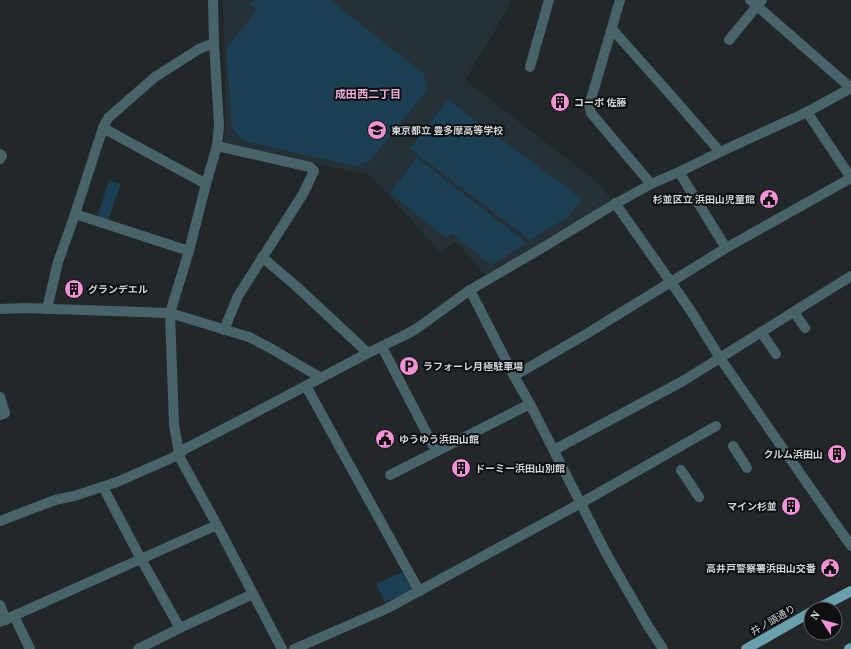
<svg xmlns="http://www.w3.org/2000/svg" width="851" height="649" font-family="'Source Serif 4','Noto Sans JP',serif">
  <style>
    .built { fill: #263137 }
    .green { fill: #1b3f53 }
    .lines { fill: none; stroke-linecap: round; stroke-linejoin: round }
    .minor { stroke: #49636a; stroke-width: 10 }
    .major { stroke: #68a0ae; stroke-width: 10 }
    .labels { text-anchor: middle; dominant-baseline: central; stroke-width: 4; stroke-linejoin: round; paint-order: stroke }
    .poi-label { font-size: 10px; font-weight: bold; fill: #d2d5d7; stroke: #0d0f11; text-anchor: start }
    .street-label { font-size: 10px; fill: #d2d5d7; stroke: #0d0f11 }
    .neighbourhood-label { font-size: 11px; font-weight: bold; fill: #eeaad9; stroke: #0d0f11 }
  </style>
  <rect width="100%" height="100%" fill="#22272a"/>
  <path class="built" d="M223,0h288l-4,10 -42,70 137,106 9,15 -126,74 -29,-34 -16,11 -70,-77 -143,-30 -3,-4 2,-22z"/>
  <g class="green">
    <path d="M253,0h77l94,74 3,16 -57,71 -15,5 -111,-25 -12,-13 -6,-79 31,-39 -7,-6z"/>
    <path d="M448,100l134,99 -14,18 -38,23 -120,-91z"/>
    <path d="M417,158l110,85 -36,22 -40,-32 -5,5 -56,-45z"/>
    <path d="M109,180l12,4 -13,37 -11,-3z"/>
    <path d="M402,572l10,18 -27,12 -9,-18z"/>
  </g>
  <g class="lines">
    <g class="minor">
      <path d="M213,0l1,43 5,82 -2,21 -11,38 -17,67 -19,62 4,112 6,33 37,67 65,124"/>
      <path d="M620,0l-31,106 2,7 60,71"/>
      <path d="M750,0l101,88"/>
      <path d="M612,29l64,72 44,51"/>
      <path d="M729,40l33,-40"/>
      <path d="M530,67l19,-67"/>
      <path d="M807,112l44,66"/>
      <path d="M103,128l103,56"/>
      <path d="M217,146l93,21 4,4 -11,23 -65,102 -14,34"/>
      <path d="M0,154l2,2 -2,3"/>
      <path d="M679,172l47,76"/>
      <path d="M615,203l74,105 31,50 66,95 65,93"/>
      <path d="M75,214l114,37"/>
      <path d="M262,257l34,29 72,67"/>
      <path d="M470,290l44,86 16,28 76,149 42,73 15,23"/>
      <path d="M0,309l24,-1 146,5 79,24 23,12 49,29"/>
      <path d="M47,309l11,-47 14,-39 31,-95 5,-10 47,-41 44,-28 15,-6"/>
      <path d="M794,312l11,16"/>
      <path d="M761,332l15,22"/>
      <path d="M382,347l54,104"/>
      <path d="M514,376l74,-43 138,-85 125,-70"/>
      <path d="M306,386l113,205"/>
      <path d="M0,397l5,16 -5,2"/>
      <path d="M733,446l14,22"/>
      <path d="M554,450l129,-69 168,-105"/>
      <path d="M681,470l18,27"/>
      <path d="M390,475l140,-71"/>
      <path d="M103,487l38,72 39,69"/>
      <path d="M0,521l55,-21 19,-4 43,-14 57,-25 11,-8 56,-29 127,-67 37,-18 11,-6 54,-39 72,-42 66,-40 43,-24 28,-12 41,-20 87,-40 44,-24"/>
      <path d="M0,605l6,15"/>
      <path d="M14,616l16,33"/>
      <path d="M0,622l217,-97"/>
      <path d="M138,649l42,-21 73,-34"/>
      <path d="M294,649l92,-40 33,-18 162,-88 135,-77"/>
    </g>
    <g class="major">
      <path d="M817,609l34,-18"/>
      <path d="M746,649l65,-37"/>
      <path d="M849,649l2,-1"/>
    </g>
  </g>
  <defs>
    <g id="building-disc" transform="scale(1)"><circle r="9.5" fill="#f291d6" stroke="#0d0f11"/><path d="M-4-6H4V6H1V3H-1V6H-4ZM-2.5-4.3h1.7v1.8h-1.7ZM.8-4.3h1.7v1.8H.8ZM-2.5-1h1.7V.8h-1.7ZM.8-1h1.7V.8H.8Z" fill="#111"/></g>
    <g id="school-disc" transform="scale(1)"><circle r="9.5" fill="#f291d6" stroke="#0d0f11"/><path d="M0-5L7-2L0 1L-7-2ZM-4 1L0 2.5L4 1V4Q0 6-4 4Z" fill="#111"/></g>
    <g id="civic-disc" transform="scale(1)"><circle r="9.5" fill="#f291d6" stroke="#0d0f11"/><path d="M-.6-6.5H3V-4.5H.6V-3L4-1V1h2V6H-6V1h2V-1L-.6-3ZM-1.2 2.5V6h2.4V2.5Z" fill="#111"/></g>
    <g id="parking-disc" transform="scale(1)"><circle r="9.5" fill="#f291d6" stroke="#0d0f11"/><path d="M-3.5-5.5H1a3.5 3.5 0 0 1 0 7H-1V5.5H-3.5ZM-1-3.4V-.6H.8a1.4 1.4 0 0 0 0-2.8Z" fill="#111"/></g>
  </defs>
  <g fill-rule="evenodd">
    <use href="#building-disc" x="560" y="102"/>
    <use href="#school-disc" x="377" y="130"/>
    <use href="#civic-disc" x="769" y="199"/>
    <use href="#building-disc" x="74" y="289"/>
    <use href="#parking-disc" x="409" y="366"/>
    <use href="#civic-disc" x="385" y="439"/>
    <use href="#building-disc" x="837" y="454"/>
    <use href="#building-disc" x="461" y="468"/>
    <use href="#building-disc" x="791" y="506"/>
    <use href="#civic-disc" x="830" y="568"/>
  </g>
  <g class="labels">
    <g class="poi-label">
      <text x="574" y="102">コーポ 佐藤</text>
      <text x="391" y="130">東京都立 豊多摩高等学校</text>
      <text x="755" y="199" text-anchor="end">杉並区立 浜田山児童館</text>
      <text x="88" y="289">グランデエル</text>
      <text x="423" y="366">ラフォーレ月極駐車場</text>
      <text x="399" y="439">ゆうゆう浜田山館</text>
      <text x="823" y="454" text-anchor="end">クルム浜田山</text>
      <text x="475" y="468">ドーミー浜田山別館</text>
      <text x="777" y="506" text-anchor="end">マイン杉並</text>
      <text x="816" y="568" text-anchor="end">高井戸警察署浜田山交番</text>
    </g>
    <g class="street-label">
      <text transform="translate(773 620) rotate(-30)">井ノ頭通り</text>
    </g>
    <g class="neighbourhood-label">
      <text x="368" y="94">成田西二丁目</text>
    </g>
  </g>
  <g transform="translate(823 621) rotate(306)"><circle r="19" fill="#0d0f11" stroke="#5c5e60"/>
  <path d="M0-3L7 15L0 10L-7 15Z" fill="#f291d6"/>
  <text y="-6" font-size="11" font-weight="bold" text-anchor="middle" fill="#d2d5d7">N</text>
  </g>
</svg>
